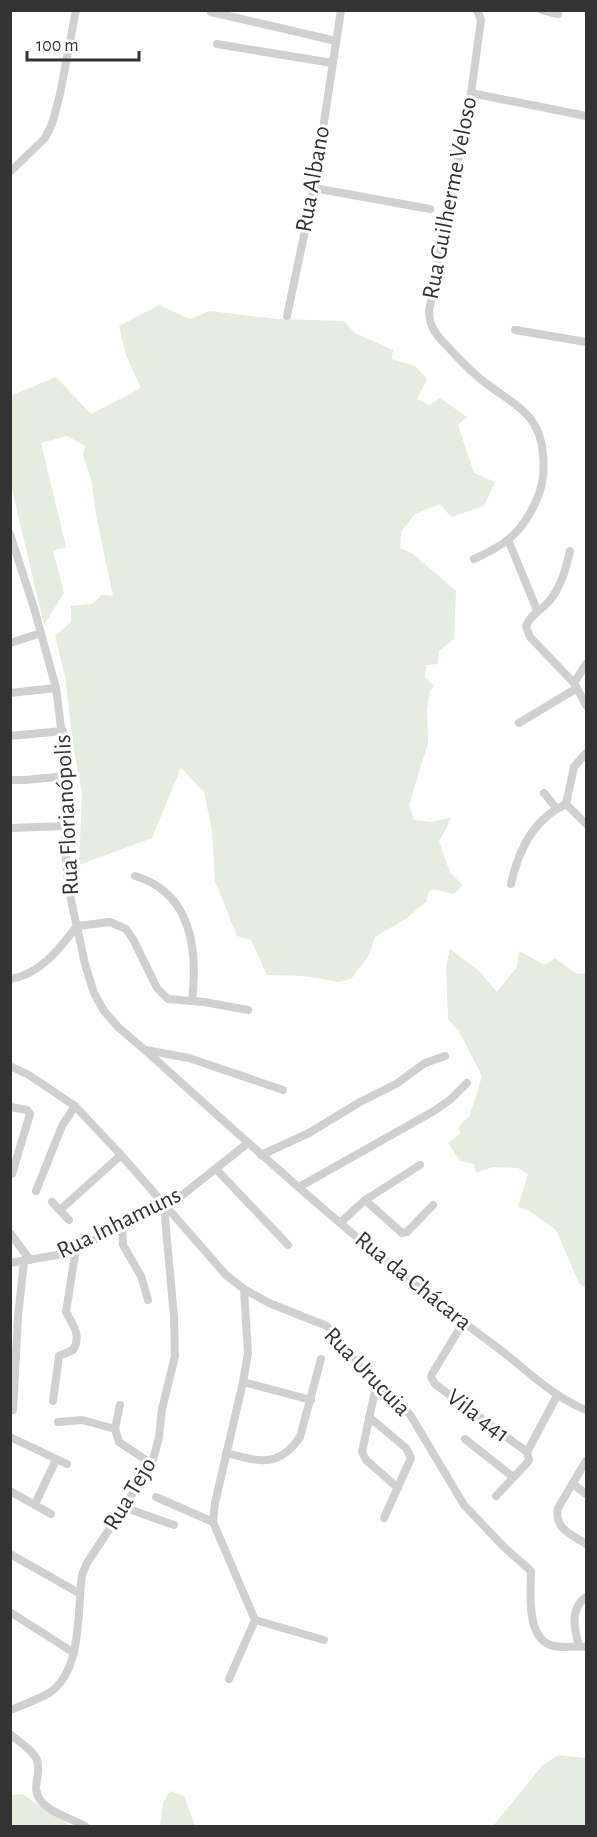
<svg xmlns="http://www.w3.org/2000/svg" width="597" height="1837" font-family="'Alegreya Sans',sans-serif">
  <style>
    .green { fill: #e6ecdf }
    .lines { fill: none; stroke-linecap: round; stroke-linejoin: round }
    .minor { stroke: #d0d0d0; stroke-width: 8 }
    .labels { text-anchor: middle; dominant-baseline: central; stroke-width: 6; stroke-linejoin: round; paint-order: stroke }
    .street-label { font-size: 24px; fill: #333; stroke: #fff }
  </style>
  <rect width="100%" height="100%" fill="#fff"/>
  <g class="green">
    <path d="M159,305l31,14 20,-8 68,8 66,2 11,12 38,17 -1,9 23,7 12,13 -10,20 12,6 11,-7 27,19 -9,8 16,48 21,9 -11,24 -33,11 -11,-13 -25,10 -14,18 -1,16 13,6 43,37 -2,48 -15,12 -1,13 -12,1 -1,12 9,9 -4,5 -3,18 1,34 -19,62 5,15 18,2 20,-5 -13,25 11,30 13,13 -9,9 -22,-5 -4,4 -1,8 -20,17 -32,19 -6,18 -18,24 -13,3 -33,-6 -38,-1 -16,-35 -14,-4 -22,-55 -3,-50 -8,-39 -23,-24 -29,70 -73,27 3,-71 -9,-50 -8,-68 -10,-40 16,-14v-16l21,-2 10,-9 11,1 -17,-81 -4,-32 -9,-28 2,-9 -18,-10 -26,7 25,104 -13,4 11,42 -20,32 -33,-140 -1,-89 46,-19 35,37 50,-26 -15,-33 -7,-29z"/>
    <path d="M450,949l28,21 19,22 20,-25 2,-16 26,14 10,-7 22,16 9,-1v315l-7,-5 -23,-53 -26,-19 -12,-4 10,-33 -10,-6 -25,-1 -17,6 -2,-9 -14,-3 -12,-18 12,-9 -1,-8 11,-11 12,-39 -23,-45 -11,-12 -2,-53z"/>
    <path d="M558,1755l28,3v68h-93l49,-60z"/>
    <path d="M170,1791l14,5 11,30h-35l3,-23z"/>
    <path d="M22,1794l49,32h-60v-31z"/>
  </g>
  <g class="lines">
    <g class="minor">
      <path d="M542,10l16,4"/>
      <path d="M211,12l125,29"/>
      <path d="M217,44l115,19"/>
      <path d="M471,93l115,23"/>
      <path d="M10,172l35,-34 7,-14 8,-30 16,-84"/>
      <path d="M314,188l116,21"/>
      <path d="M287,316l27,-128 27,-178"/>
      <path d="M515,330l71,12"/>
      <path d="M10,534l24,74 22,80 11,88 -2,70 3,40 17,78 9,29 10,18 15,17 26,22c112,101 223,203 345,292 32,23 59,53 96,68"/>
      <path d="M509,542l28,68"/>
      <path d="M570,551c-4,17 -8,33 -19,48 -7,10 -20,14 -25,27l4,11 44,46 12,22"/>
      <path d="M474,559c34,-15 51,-29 65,-65 5,-14 5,-25 4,-40 -3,-42 -31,-50 -60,-73 -14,-11 -25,-23 -36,-35 -11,-11 -18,-20 -18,-35l42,-218 10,-73 -4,-10"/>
      <path d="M10,643l31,-10"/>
      <path d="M574,683l12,-19"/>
      <path d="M10,693l46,-5"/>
      <path d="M519,723l58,-35"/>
      <path d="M10,736l53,-5"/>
      <path d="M10,780h15l42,-4"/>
      <path d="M544,793l12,15"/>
      <path d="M566,804l20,20"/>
      <path d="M10,828l57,-2"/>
      <path d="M135,876c57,17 63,74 57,125"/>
      <path d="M511,884c7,-33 22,-65 55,-80l8,-37 12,-14"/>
      <path d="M10,979c30,-4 50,-31 67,-53l33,-4 16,7 7,10 24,49 11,11 36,3 44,8"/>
      <path d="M146,1050l43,8 94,32"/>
      <path d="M10,1066l19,9 46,31 46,49 105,120 18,14 25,14 58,23 49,60 24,18 11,12 53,89 40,42 27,24c0,21 -6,69 23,75 10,2 22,0 32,1"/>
      <path d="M10,1107l17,3 3,4 -18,60"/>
      <path d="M261,1155l48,-22 51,-31 36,-18 29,-21 20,-7"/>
      <path d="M216,1169l72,76"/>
      <path d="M299,1187l135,-76 17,-12 16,-16"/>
      <path d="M36,1191l26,-65 13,-20"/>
      <path d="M365,1200l37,33 5,-1 26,-27"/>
      <path d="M52,1202l17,18"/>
      <path d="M60,1210l61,-55"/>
      <path d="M341,1222l24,-22 55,-35"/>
      <path d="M122,1223l1,22 18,31 7,24"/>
      <path d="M10,1233l20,27"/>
      <path d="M10,1263l47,-8 34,-13 48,-29 37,-13 72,-57"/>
      <path d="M244,1289l4,64 -5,29 -28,121 -2,19 42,98"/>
      <path d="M463,1323l-31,51 -1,3 4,7 92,68 30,-56"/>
      <path d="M243,1382l68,18"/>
      <path d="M376,1386l-14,66 4,8 32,28"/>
      <path d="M53,1401l6,-45 14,-6c9,-14 0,-25 -7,-38l10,-64"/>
      <path d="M13,1410l5,-93 6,-56"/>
      <path d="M369,1417l37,31 5,10 -27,60"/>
      <path d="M58,1422l24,-2 33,9 4,13 33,22"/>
      <path d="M115,1429l5,-24"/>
      <path d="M10,1437l57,27"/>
      <path d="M465,1439l48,38"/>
      <path d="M226,1453c32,8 52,16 74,-16l21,-78"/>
      <path d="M586,1461l-28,47c-4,21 13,26 28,36"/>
      <path d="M573,1484l13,10"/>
      <path d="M10,1491l41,23"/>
      <path d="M496,1496l31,-33 2,-3 -2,-8"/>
      <path d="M156,1497l57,25"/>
      <path d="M35,1504l21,-44"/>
      <path d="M123,1507l51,18"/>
      <path d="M10,1554l69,39"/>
      <path d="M10,1612l64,41"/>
      <path d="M255,1620l69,20"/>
      <path d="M579,1646c-5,-17 -9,-38 7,-49"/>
      <path d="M229,1679l26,-59"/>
      <path d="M10,1710c13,-5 27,-10 39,-17 34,-22 28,-83 33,-118l5,-12 65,-99 7,-27 3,-28 13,-53 -1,-39 -10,-111"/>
      <path d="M10,1734c9,8 23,16 27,26 5,14 -7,28 4,41 10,12 31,18 44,25"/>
    </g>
  </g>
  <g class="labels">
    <g class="street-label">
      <text transform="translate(313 179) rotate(-80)">Rua Albano</text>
      <text transform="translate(450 198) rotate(-79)">Rua Guilherme Veloso</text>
      <text transform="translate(67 815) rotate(-93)">Rua Florianópolis</text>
      <text transform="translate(119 1223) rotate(-26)">Rua Inhamuns</text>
      <text transform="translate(413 1281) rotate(39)">Rua da Chácara</text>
      <text transform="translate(367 1372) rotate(46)">Rua Urucuia</text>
      <text transform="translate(478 1416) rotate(37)">Vila 441</text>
      <text transform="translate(130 1494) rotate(-59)">Rua Tejo</text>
    </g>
  </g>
  <rect width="597" height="1837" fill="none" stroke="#333333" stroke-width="24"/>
  <path d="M27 51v9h112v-9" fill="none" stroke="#333333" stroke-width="3"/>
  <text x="36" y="51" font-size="18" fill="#333333" stroke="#ffffff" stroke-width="4.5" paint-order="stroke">100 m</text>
</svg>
